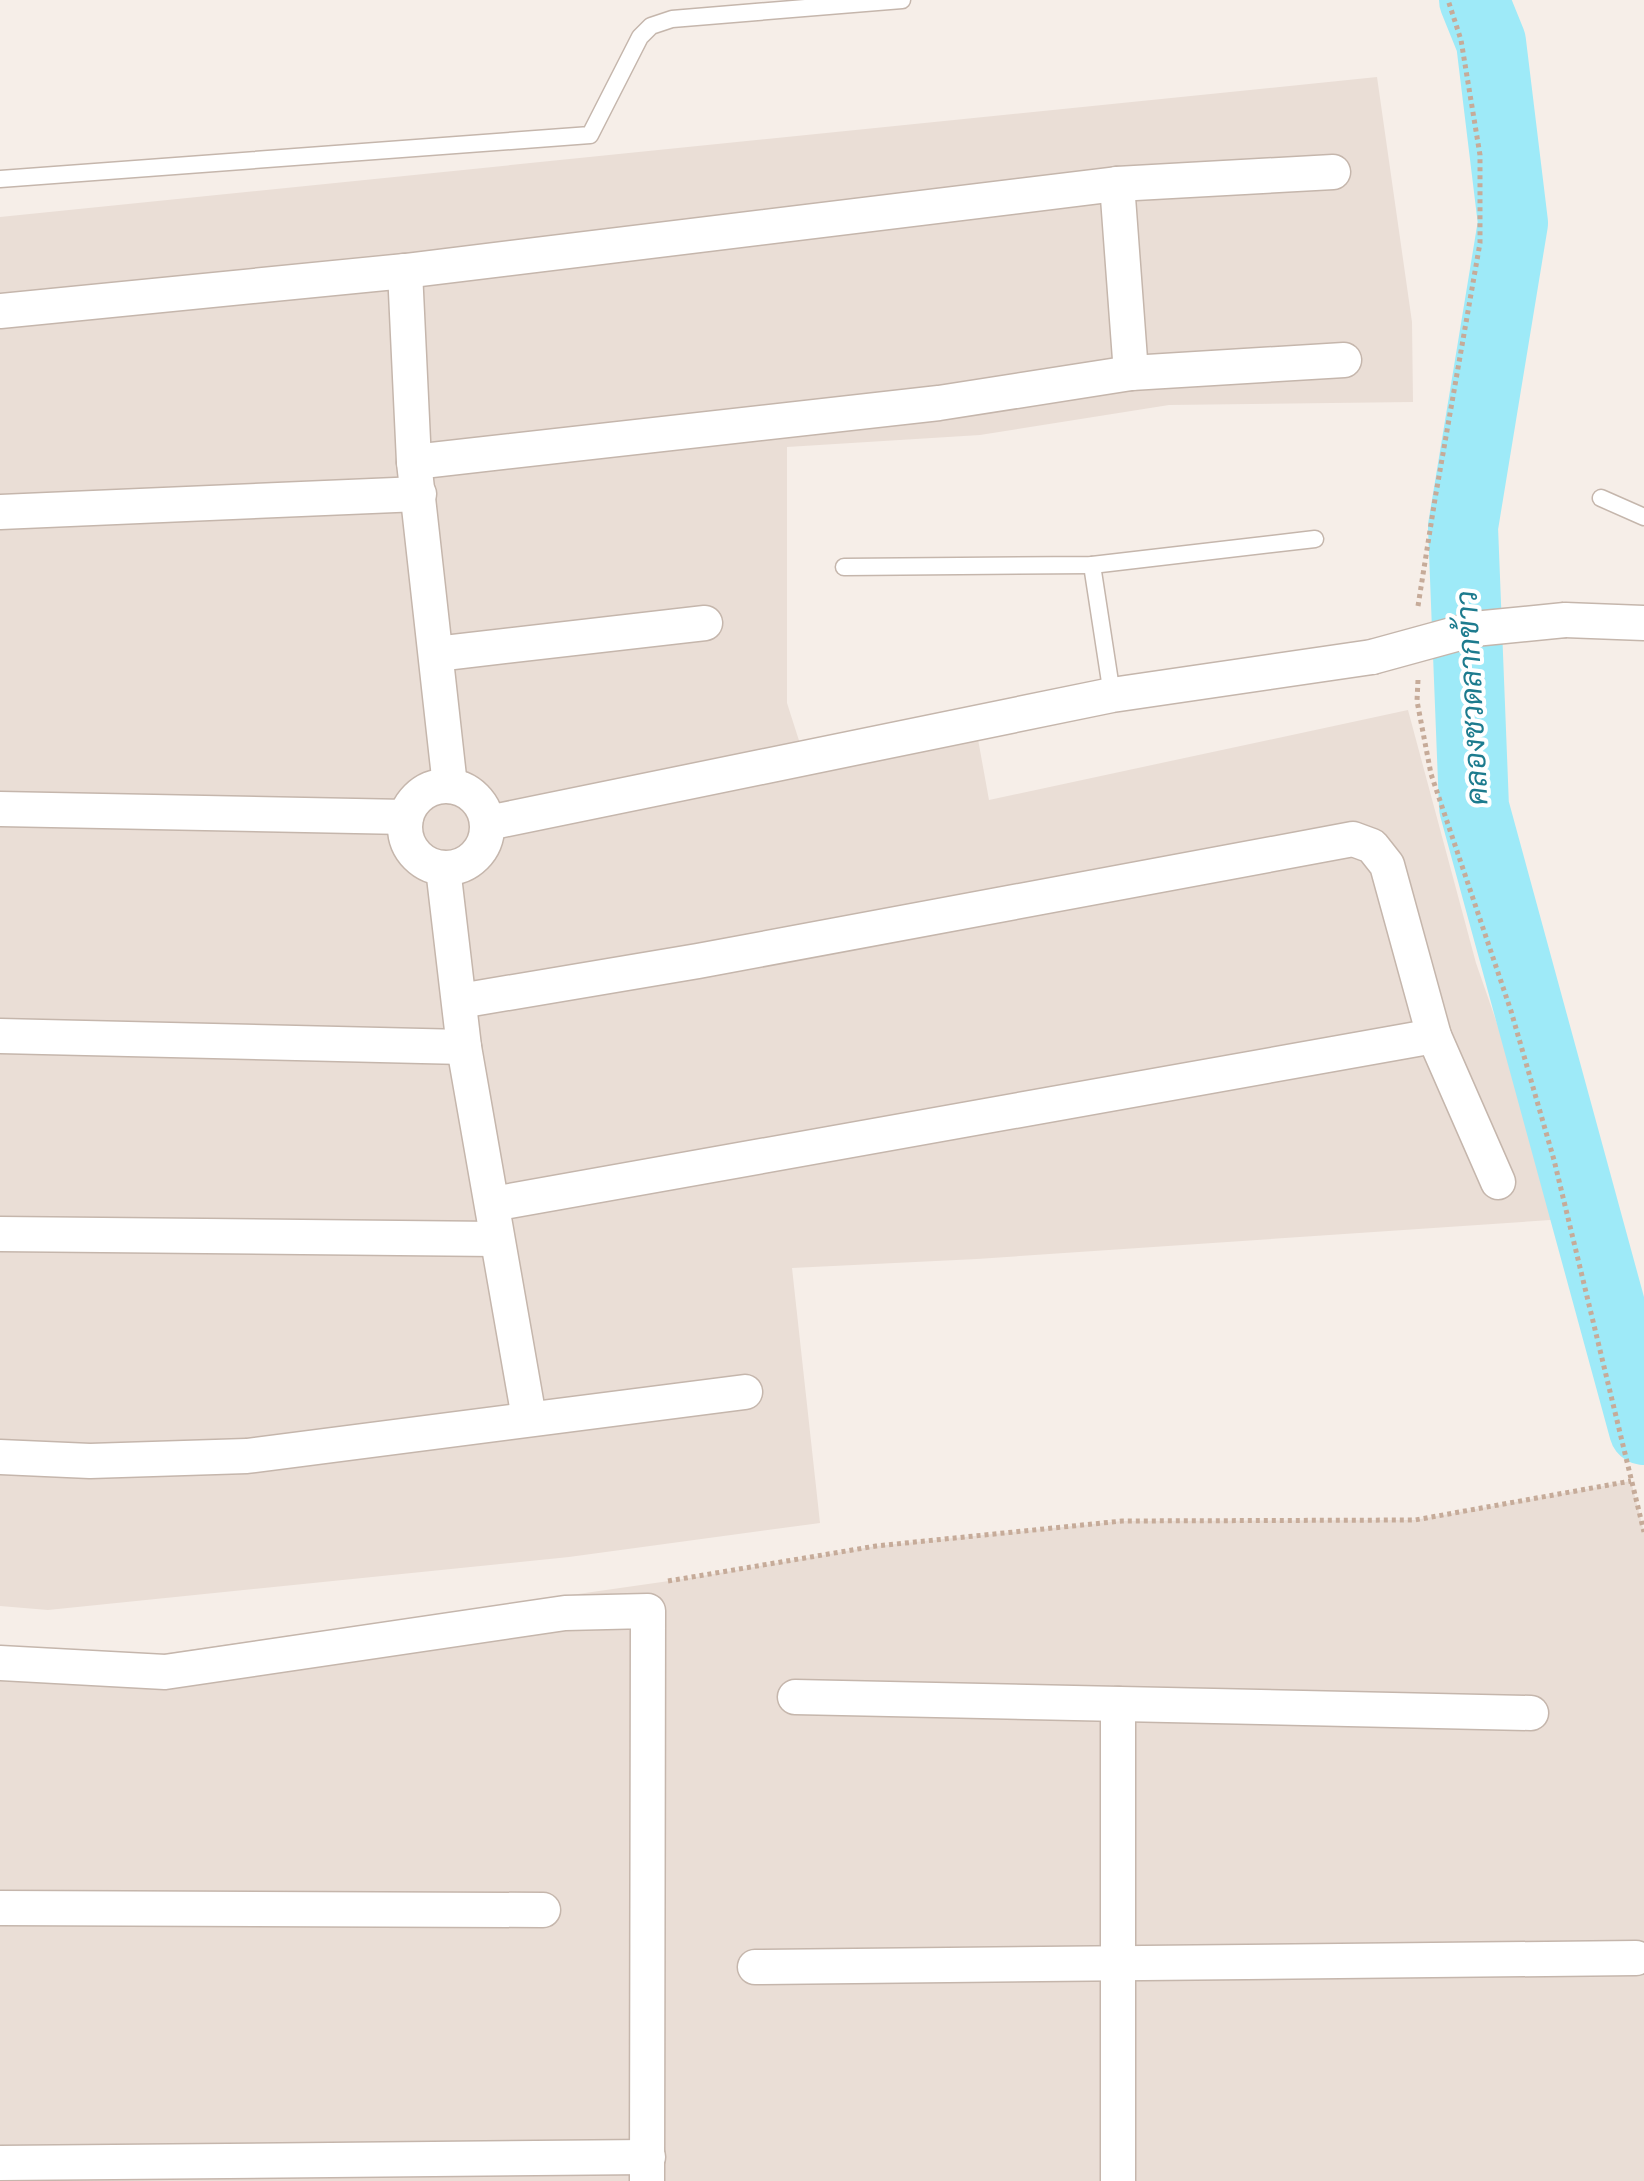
<svg xmlns="http://www.w3.org/2000/svg" width="1644" height="2181" font-family="'Asap Condensed',Sarabun,sans-serif">
  <style>
    .residential { fill: #eaded6 }
    .lines { fill: none; stroke-linecap: round; stroke-linejoin: round }
    .river { stroke: #9eeaf8; stroke-width: 70 }
    .service-casing { stroke: #c5b6ac; stroke-width: 19 }
    .minor-casing { stroke: #c5b6ac; stroke-width: 37 }
    .path { stroke: #c6ab99; stroke-width: 5; stroke-dasharray: 4 4; stroke-linecap: butt }
    .service { stroke: #fff; stroke-width: 16 }
    .minor { stroke: #fff; stroke-width: 34 }
    .minor-bridge-casing { stroke: #c5b6ac; stroke-width: 37; stroke-linecap: butt }
    .minor-bridge { stroke: #fff; stroke-width: 34 }
    .labels { text-anchor: middle; dominant-baseline: central; stroke-width: 8; stroke-linejoin: round; paint-order: stroke }
    .water-label { font-size: 30px; font-style: italic; fill: #1d7b8e; stroke: #fff }
  </style>
  <rect width="100%" height="100%" fill="#f6eee8"/>
  <g class="residential">
    <path d="M1377,77l35,245 1,80 -244,3 -189,30 -193,12v256l15,47 172,-33 15,83 419,-90 68,253 89,256 -588,40 -185,9 28,255 -251,34 -521,53 -48,-4v-1389z"/>
    <path d="M1631,1481l13,51v649h-1644v-533l160,6 530,-76 186,-32 246,-25 293,-1z"/>
  </g>
  <g class="lines">
    <path class="river" d="M1474,0l17,42 22,181 -50,304 11,280 170,623"/>
    <g class="service-casing">
      <g id="service">
        <path d="M0,179l590,-44 50,-98 11,-11 21,-7 230,-19"/>
        <path d="M1601,498l43,19"/>
        <path d="M1092,565l20,130"/>
        <path d="M844,567l248,-2 223,-26"/>
      </g>
    </g>
    <g class="minor-casing">
      <g id="minor">
        <path d="M1117,184l14,189"/>
        <path d="M405,271l9,191 36,324"/>
        <path d="M0,311l405,-40 712,-87 216,-12"/>
        <path d="M414,462l525,-59 192,-30 213,-13"/>
        <path d="M0,512l419,-18"/>
        <path d="M1565,620l79,3"/>
        <path d="M436,654l269,-31"/>
        <circle cx="446" cy="827" r="41"/>
        <path d="M0,809l406,8"/>
        <path d="M488,823l624,-128 260,-38"/>
        <path d="M443,868l21,179 65,371"/>
        <path d="M460,1001l238,-40 655,-122 19,7 15,19 47,171 64,146"/>
        <path d="M0,1036l464,11"/>
        <path d="M493,1204l941,-168"/>
        <path d="M0,1234l496,5"/>
        <path d="M0,1457l90,4 157,-5 498,-64"/>
        <path d="M0,1663l165,9 400,-59 83,-2 -1,570"/>
        <path d="M795,1697l736,16"/>
        <path d="M0,1908l543,2"/>
        <path d="M755,1967l881,-9"/>
        <path d="M0,2163l648,-6"/>
        <path d="M1118,2181v-477"/>
      </g>
    </g>
    <g class="path">
      <path d="M1418,606l17,-107 45,-256v-88l-19,-115 -13,-40"/>
      <path d="M1418,680l-1,21 14,73 80,237 43,149 90,372"/>
      <path d="M668,1581l208,-35 246,-25 293,-1 216,-39"/>
    </g>
    <use href="#service" class="service"/>
    <use href="#minor" class="minor"/>
    <g class="minor-bridge-casing">
      <path id="minor-bridge" d="M1372,657l102,-28 91,-9"/>
    </g>
    <use href="#minor-bridge" class="minor-bridge"/>
  </g>
  <g class="labels">
    <g class="water-label">
      <text transform="translate(1471 698) rotate(-93)">คลองชวดลากข้าว</text>
    </g>
  </g>
</svg>
